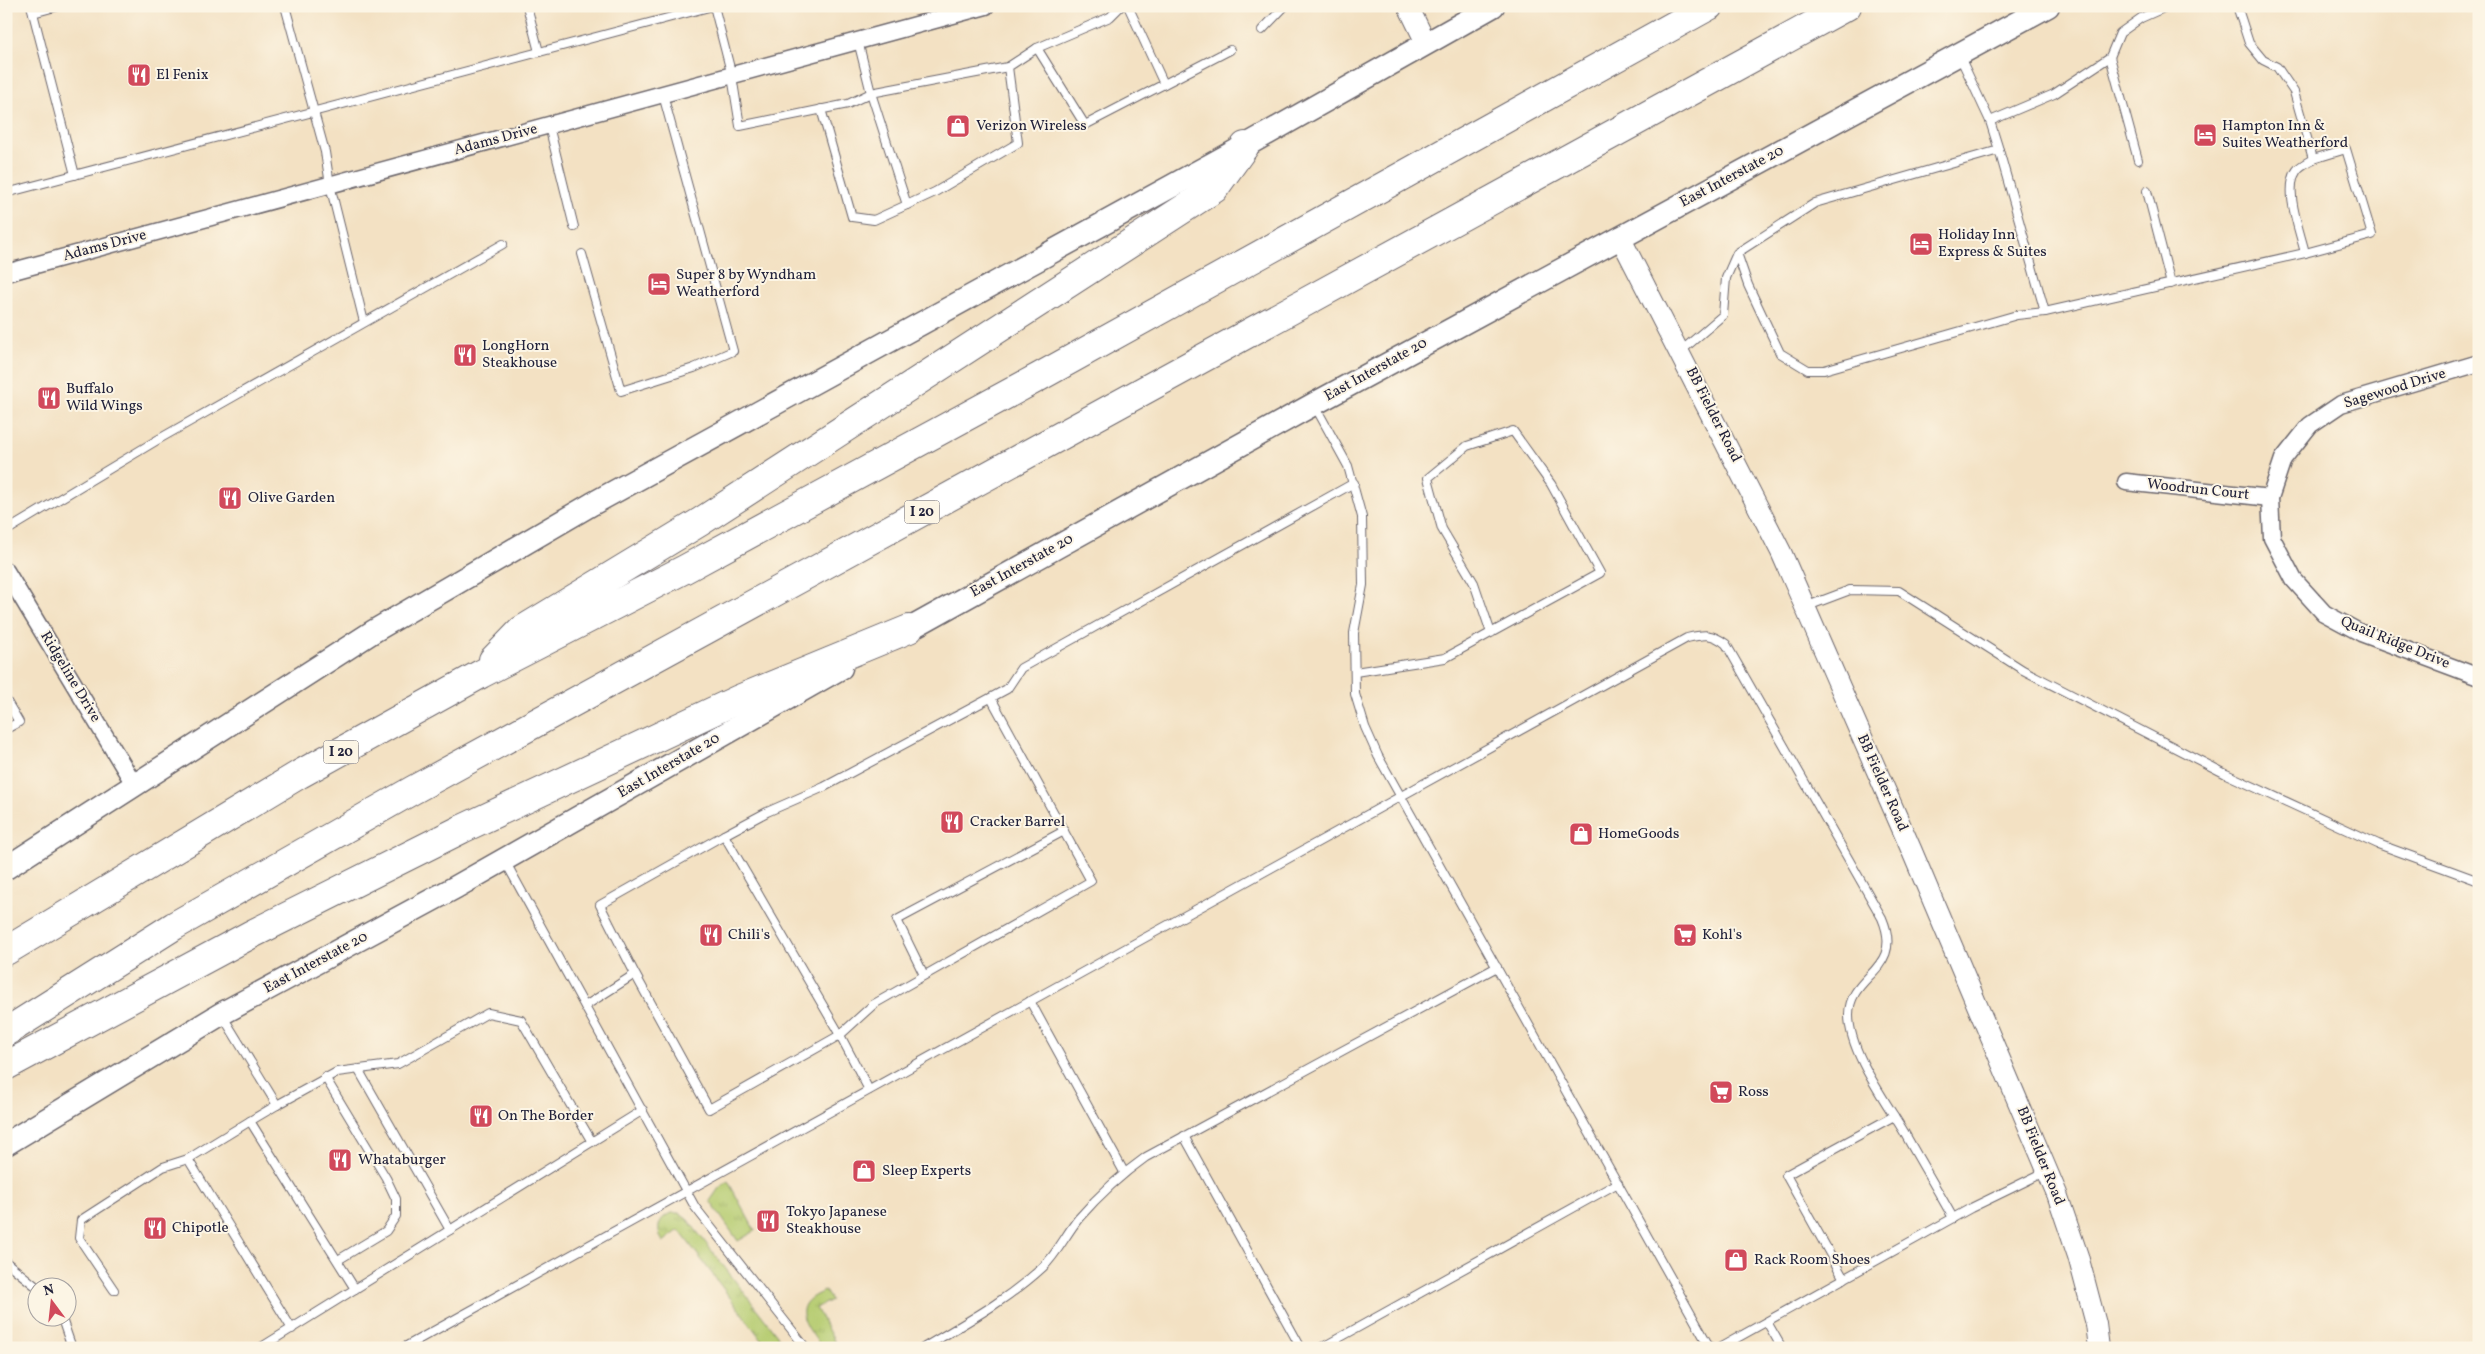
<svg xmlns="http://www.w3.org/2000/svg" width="2485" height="1354" font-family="Vollkorn,serif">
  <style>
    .grass { fill: url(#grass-tufts); stroke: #6c7756 }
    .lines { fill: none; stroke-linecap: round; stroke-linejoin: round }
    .service-casing { stroke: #6b656b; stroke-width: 10 }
    .minor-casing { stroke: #6b656b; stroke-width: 19 }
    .tertiary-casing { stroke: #6b656b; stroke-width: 22 }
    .secondary-casing { stroke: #6b656b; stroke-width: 25 }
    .motorway-casing { stroke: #6b656b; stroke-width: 30 }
    .service { stroke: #fff; stroke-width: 8 }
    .minor { stroke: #fff; stroke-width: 16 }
    .tertiary { stroke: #fff; stroke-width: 20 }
    .secondary { stroke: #fff; stroke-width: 22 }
    .motorway { stroke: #fff; stroke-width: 28 }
    .labels { text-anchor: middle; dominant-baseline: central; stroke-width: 4; stroke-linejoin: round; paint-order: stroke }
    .shield { fill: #fcf5e5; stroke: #63616e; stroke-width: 1 }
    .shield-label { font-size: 14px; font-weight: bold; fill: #22223b }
    .poi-label { font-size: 15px; fill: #22223b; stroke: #fcf5e5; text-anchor: start }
    .street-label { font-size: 15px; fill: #22223b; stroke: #fcf5e5 }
  </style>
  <defs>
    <pattern id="grass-tufts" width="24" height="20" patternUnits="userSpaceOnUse" patternTransform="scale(1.25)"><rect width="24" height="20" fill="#b6cc71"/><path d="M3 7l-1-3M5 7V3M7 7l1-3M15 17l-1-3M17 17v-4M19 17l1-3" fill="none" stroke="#9caf63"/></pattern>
  </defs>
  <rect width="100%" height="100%" fill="#fcf5e5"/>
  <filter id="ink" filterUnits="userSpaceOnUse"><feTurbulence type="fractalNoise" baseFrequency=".02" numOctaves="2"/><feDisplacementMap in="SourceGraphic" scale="10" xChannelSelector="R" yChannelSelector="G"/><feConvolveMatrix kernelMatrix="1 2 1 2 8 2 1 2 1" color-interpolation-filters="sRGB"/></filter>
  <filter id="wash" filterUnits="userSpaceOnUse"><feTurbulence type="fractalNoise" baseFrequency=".0096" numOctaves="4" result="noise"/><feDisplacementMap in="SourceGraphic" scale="20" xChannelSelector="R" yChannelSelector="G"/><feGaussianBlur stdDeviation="1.12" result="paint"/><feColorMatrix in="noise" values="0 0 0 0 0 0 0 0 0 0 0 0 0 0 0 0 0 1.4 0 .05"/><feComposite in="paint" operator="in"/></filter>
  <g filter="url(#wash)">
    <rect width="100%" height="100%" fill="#f3e1c3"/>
    <g class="grass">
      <path d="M728,1181l27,50 -17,10 -28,-40 9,-13z"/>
      <path d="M671,1213h8l9,7 99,128h-19l-89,-118 -16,12c-7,-12 -6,-23 8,-29z"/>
      <path d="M825,1291l6,9 -15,8 22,40h-16c-16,-23 -35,-43 3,-57z"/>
    </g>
  </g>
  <g filter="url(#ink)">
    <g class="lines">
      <g class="service-casing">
        <g id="service">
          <path d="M31,6l2,7 26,-7"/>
          <path d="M285,6l40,146 5,33 34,137"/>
          <path d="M527,6l12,46"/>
          <path d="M714,6l18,70 8,50 108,-22 23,-11 -13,-52"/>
          <path d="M1128,6l36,78"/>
          <path d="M33,13l42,162"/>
          <path d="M1262,30l23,-24"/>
          <path d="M1037,48l48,77 145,-75"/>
          <path d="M1960,57l30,64 9,29"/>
          <path d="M2110,57l28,103"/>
          <path d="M821,109l31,108 22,3 61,-28 83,-49 -10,-76 29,-19 73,-31 11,-11"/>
          <path d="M1990,121l64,-27 56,-37 10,-24 21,-15 27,-12"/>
          <path d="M549,126l25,101"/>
          <path d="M2147,191l24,93"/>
          <path d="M6,193l707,-187"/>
          <path d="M907,205l-36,-112 137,-26"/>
          <path d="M2305,253c-5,-22 -22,-64 -8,-83 4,-5 11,-8 16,-11"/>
          <path d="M582,254l39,137 73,-23 39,-17 -70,-256"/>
          <path d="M2045,312l260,-59 67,-18 -26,-86 -33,10 -19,-67 -17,-25 -14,-7 -14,-17 -12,-37"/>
          <path d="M1680,352l43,-37 3,-37 11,-25 78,-50 184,-53 46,162 -28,3 -193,55h-16l-28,-17 -32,-68 -11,-32"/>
          <path d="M1315,406l33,60 14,51 1,68 -9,48 1,61 10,33 13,29 332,592"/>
          <path d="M6,531l153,-92 344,-195"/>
          <path d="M1805,607l45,-17 49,1 124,79 203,104 152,70 101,37"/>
          <path d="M1355,672l90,-14 155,-85 -49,-89 -38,-53 -46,15 -39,32 14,51 32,54 17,50"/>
          <path d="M6,700l13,22 -13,7"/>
          <path d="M724,835l43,-23 57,-25 183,-98 14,-21 333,-185"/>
          <path d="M505,861l190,346 111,141"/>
          <path d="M924,975l-27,-55 167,-89"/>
          <path d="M1030,1001l94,171"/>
          <path d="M585,1006l50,-32 74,135 131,-74 -116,-200 -124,70 35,69"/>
          <path d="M222,1015l55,90 -27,16 105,168"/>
          <path d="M358,1069l92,161"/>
          <path d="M325,1077l61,101 10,21v17l-10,15 -48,29"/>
          <path d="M869,1090l-29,-55 34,-31 217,-123 -100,-183"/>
          <path d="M277,1105l60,-33 61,-8 90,-51 33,7 71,122"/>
          <path d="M1184,1136l117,212"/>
          <path d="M188,1159l104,170"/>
          <path d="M6,1262l32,26"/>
          <path d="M1844,1279l-58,-104 108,-59"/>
          <path d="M114,1290l-35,-52 2,-18 82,-53 25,-8 62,-38"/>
          <path d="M61,1316l11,32"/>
          <path d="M1767,1322l15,26"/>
          <path d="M260,1348l383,-238"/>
          <path d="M403,1348l1284,-710c17,-4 25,-5 39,6l156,274c23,54 -33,55 -33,97 0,37 36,85 55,117 16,29 33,57 49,86"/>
          <path d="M923,1348c42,-25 83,-47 120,-81 14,-13 23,-33 36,-49 20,-23 43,-44 67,-61l351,-190"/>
          <path d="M1321,1348l297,-165"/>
          <path d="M1719,1348l252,-140 76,-37"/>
        </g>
      </g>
      <g class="minor-casing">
        <g id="minor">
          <path d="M6,273l980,-267"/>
          <path d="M2479,363l-138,41 -31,21 -27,34 -13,39 2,40 22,42 30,33 37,20 118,44"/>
          <path d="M2126,482l144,16"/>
          <path d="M6,571l128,213"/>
        </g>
      </g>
      <g class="tertiary-casing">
        <g id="tertiary">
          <path d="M1408,6l18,37"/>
          <path d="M1620,237l161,315 130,297 146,345 21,62 18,68 3,24"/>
        </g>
      </g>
      <g class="secondary-casing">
        <g id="secondary">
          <path d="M895,637l419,-233 734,-398"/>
          <path d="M6,868l368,-237 218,-127 653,-358 248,-140"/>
          <path d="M6,1144l215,-130 235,-127 385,-219"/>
        </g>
      </g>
      <g class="motorway-casing">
        <g id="motorway">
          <path d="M493,660l29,-30 178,-108 514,-333 31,-43"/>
          <path d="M6,951l294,-177 181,-100 204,-105 354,-192 670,-371"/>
          <path d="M6,1032l168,-106 239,-136 1434,-784"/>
          <path d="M6,1066l244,-131 212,-106 277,-130 170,-70"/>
        </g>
      </g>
      <use href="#service" class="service"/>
      <use href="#minor" class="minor"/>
      <use href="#tertiary" class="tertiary"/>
      <use href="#secondary" class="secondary"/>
      <use href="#motorway" class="motorway"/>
    </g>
  </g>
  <defs>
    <g id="restaurant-square" transform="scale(1.25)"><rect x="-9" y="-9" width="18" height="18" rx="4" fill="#d1495b" stroke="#fcf5e5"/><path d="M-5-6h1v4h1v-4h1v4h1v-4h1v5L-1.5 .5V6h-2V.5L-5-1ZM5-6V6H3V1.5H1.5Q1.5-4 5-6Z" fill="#fff"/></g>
    <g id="shop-square" transform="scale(1.25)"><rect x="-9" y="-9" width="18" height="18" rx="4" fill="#d1495b" stroke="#fcf5e5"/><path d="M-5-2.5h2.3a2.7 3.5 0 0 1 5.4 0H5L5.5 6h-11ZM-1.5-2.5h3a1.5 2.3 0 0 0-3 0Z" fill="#fff"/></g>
    <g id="hotel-square" transform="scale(1.25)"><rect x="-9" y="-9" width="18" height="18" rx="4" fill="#d1495b" stroke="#fcf5e5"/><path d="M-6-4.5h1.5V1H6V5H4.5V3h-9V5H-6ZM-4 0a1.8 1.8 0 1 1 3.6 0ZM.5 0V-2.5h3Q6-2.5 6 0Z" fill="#fff"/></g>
    <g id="supermarket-square" transform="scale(1.25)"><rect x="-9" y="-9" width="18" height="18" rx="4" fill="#d1495b" stroke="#fcf5e5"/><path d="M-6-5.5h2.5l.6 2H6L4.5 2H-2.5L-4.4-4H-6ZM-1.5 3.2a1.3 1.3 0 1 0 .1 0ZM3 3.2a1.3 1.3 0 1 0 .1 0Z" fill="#fff"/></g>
  </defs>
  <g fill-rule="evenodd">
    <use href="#restaurant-square" x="139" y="75"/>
    <use href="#shop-square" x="958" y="126"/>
    <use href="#hotel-square" x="2205" y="135"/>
    <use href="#hotel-square" x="1921" y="244"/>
    <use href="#hotel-square" x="659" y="284"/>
    <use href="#restaurant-square" x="465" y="355"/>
    <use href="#restaurant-square" x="49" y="398"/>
    <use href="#restaurant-square" x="230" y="498"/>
    <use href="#restaurant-square" x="952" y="822"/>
    <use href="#shop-square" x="1581" y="834"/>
    <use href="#restaurant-square" x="711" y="935"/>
    <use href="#supermarket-square" x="1685" y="935"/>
    <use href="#supermarket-square" x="1721" y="1092"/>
    <use href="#restaurant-square" x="481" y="1116"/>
    <use href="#restaurant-square" x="340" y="1160"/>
    <use href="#shop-square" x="864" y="1171"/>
    <use href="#restaurant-square" x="768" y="1221"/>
    <use href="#restaurant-square" x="155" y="1228"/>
    <use href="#shop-square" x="1736" y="1260"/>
  </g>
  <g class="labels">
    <g class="shield">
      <rect x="904.5" y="500.5" width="35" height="23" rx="4"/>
      <rect x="323.5" y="740.5" width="35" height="23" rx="4"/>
    </g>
    <g class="shield-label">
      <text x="922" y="512">I 20</text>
      <text x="341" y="752">I 20</text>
    </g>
    <g class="poi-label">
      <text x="156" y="75">El Fenix</text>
      <text x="976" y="126">Verizon Wireless</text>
      <text x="2222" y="126">Hampton Inn &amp;<tspan x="2222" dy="17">Suites Weatherford</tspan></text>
      <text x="1938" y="235">Holiday Inn<tspan x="1938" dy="17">Express &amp; Suites</tspan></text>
      <text x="676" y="275">Super 8 by Wyndham<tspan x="676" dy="17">Weatherford</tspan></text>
      <text x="482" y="346">LongHorn<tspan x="482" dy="17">Steakhouse</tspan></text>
      <text x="66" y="389">Buffalo<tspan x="66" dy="17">Wild Wings</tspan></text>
      <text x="248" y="498">Olive Garden</text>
      <text x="970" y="822">Cracker Barrel</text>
      <text x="1598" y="834">HomeGoods</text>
      <text x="728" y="935">Chili's</text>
      <text x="1702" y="935">Kohl's</text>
      <text x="1738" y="1092">Ross</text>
      <text x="498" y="1116">On The Border</text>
      <text x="358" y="1160">Whataburger</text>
      <text x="882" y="1171">Sleep Experts</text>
      <text x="786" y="1212">Tokyo Japanese<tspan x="786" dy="17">Steakhouse</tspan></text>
      <text x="172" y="1228">Chipotle</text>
      <text x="1754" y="1260">Rack Room Shoes</text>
    </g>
    <g class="street-label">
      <text transform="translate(496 140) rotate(-15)">Adams Drive</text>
      <text transform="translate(1732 177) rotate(-28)">East Interstate 20</text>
      <text transform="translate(105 246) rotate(-15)">Adams Drive</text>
      <text transform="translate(1376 370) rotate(-29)">East Interstate 20</text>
      <text transform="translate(2395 389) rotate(-17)">Sagewood Drive</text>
      <text transform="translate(1713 415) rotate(63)">BB Fielder Road</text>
      <text transform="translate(2198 490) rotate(6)">Woodrun Court</text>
      <text transform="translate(1022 566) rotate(-29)">East Interstate 20</text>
      <text transform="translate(2395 643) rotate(22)">Quail Ridge Drive</text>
      <text transform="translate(70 677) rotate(59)">Ridgeline Drive</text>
      <text transform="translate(669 766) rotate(-30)">East Interstate 20</text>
      <text transform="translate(1882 783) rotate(66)">BB Fielder Road</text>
      <text transform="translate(316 963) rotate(-28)">East Interstate 20</text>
      <text transform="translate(2040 1156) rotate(68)">BB Fielder Road</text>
    </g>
  </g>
  <rect width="2485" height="1354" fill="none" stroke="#fcf5e5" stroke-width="25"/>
  <g transform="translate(52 1302) rotate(345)"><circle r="24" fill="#fcf5e5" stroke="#a5a1a1"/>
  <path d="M0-4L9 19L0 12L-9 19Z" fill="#d1495b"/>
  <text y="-8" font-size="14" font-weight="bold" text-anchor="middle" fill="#22223b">N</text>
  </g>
</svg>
